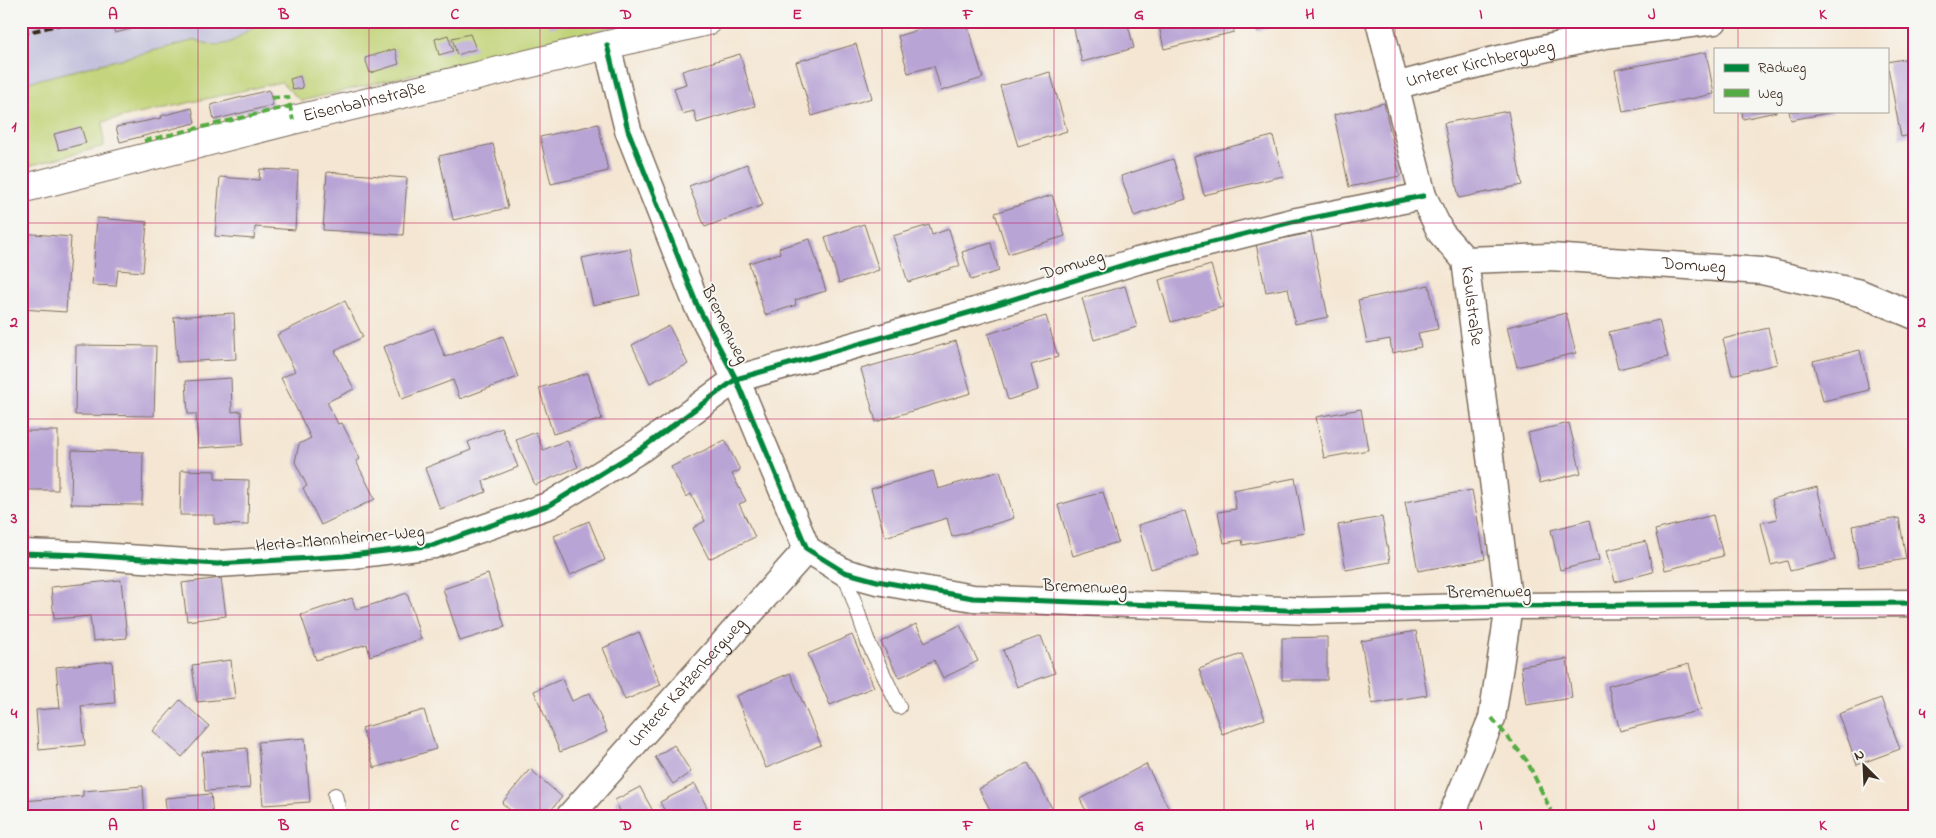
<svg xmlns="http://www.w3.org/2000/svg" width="1936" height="838" font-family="'Indie Flower',sans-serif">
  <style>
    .industrial { fill: #c2c1dc }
    .green { fill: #c1d377; stroke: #7e7e4a }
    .building { fill: #b9a5d5 }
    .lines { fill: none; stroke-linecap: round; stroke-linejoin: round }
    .service-casing { stroke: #7c6c5d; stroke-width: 16 }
    .minor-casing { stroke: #7c6c5d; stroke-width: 29 }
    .tertiary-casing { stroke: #7c6c5d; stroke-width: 30 }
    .service { stroke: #fff; stroke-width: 14 }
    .minor { stroke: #fff; stroke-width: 26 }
    .tertiary { stroke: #fff; stroke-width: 28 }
    .rail { stroke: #3b2a1e; stroke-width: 4; stroke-dasharray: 8 4; stroke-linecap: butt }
    .quiet { stroke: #55ab43; stroke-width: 4; stroke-dasharray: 8 4; stroke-linecap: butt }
    .cycleway-casing { stroke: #f6f6f2; stroke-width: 8 }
    .cycleway { stroke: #00873e; stroke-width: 5 }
    .grid { fill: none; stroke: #c2185b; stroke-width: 1; stroke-opacity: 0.55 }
    .labels { text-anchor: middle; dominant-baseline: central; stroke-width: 4; stroke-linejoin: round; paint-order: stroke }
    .street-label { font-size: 18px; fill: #3b2a1e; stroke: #f6f6f2 }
    .neatline { fill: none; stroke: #c2185b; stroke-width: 2 }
    .grid-label { font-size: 16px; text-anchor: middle; font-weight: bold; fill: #c2185b }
  </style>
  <rect width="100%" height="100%" fill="#f6f6f2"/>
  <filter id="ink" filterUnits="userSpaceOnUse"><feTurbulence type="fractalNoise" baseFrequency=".02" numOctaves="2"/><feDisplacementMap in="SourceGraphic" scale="10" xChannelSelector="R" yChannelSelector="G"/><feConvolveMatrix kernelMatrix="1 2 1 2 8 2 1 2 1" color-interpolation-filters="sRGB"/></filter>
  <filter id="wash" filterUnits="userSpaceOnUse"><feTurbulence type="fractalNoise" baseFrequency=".0096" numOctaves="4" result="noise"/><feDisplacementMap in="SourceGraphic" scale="20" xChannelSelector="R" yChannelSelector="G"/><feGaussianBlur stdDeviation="1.12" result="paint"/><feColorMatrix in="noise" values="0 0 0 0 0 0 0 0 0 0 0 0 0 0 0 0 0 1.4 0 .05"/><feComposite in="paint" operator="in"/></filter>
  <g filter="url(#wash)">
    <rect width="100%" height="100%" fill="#f4e6d2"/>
    <path class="industrial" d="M21,21h247l-9,2 -24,19 -25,4 -14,-6 -175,44z"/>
    <path class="green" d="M268,21h369l-336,80 -20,-19 -178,40 1,24 -83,22v-84l175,-44c40,16 41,-11 72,-19z"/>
    <g id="blocks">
      <g class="building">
        <path d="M123,21h7l1,8 -16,4 -3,-9z"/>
        <path d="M548,21h16l1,3 -15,4z"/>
        <path d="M946,21h20l17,57 -42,13 -7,-25 -26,7 -10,-37z"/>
        <path d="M1072,21h55l7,27 -52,14z"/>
        <path d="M1158,21h74l2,11 -70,17z"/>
        <path d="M1254,21h40v1l-37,9z"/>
        <path d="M470,34l6,15 -19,6 -5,-17z"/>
        <path d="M448,35l5,16 -14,4 -4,-16z"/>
        <path d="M856,44l16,54 -60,18 -16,-54z"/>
        <path d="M395,49l4,15 -29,9 -5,-15z"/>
        <path d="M1706,52l8,42 -91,18 -8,-42z"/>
        <path d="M740,54l15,52 -58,17 -3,-12 -12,3 -8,-26 12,-4 -4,-13z"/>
        <path d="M1915,57v77l-14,3 -14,-75z"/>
        <path d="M1050,72l17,59 -49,15 -18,-60z"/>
        <path d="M300,76l3,12 -10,2 -3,-11z"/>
        <path d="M269,90l4,15 -59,15 -3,-15z"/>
        <path d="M1384,103l16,73 -51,11 -15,-72z"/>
        <path d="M192,108l3,15 -75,19 -4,-15 46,-9 -1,-2z"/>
        <path d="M1508,111l14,74 -63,13 -15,-75z"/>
        <path d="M1742,111h34v1l-33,7z"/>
        <path d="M1789,111h44v1l-42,8z"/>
        <path d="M598,124l10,47 -57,13 -11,-47z"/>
        <path d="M81,127l5,16 -27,7 -5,-16z"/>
        <path d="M1273,136l10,40 -79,19 -10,-39z"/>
        <path d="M493,144l15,64 -55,12 -14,-64z"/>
        <path d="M1173,159l13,40 -52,17 -13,-40z"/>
        <path d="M747,164l16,41 -58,22 -16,-41z"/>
        <path d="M260,169l38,2 -3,59 -40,-3 -1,12 -39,-3 5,-59 39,3z"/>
        <path d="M327,172l80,6 -4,57 -80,-5z"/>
        <path d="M1052,195l13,41 -57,18 -13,-41z"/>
        <path d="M97,218l50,4 -4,50 -25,-2 -2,16 -24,-1z"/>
        <path d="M864,224l15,46 -40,13 -14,-46z"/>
        <path d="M929,225l3,10 17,-6 11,37 -52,16 -15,-46z"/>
        <path d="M21,233l50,4 -5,75 -45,-3z"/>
        <path d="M1311,233l17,84 -33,7 -7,-36 -22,4 -10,-48z"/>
        <path d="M810,239l16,52 -31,9 1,5 -31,10 -16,-52 31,-10 -1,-5z"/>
        <path d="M991,243l8,28 -28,9 -9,-28z"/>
        <path d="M630,248l10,47 -47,10 -11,-47z"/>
        <path d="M1211,265l12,42 -52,15 -12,-42z"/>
        <path d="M1429,285l9,44 -20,4 3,14 -29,6 -2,-14 -23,4 -9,-43z"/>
        <path d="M1125,286l12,41 -43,13 -12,-42z"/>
        <path d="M345,301l18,36 -28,14 19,38 -27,13 11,22 4,-1 18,36 -4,2 19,38 -54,26 -18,-37 4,-2 -12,-24 4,-18 12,-6 -30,-60 14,-7 -18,-36z"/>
        <path d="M234,313l2,46 -59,3 -3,-45z"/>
        <path d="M1566,313l10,40 -59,14 -10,-40z"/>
        <path d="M1046,316l12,41 -27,8 7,25 -30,10 -20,-66z"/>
        <path d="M1659,320l9,37 -50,12 -9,-37z"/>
        <path d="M669,326l19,38 -38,19 -18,-38z"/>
        <path d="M434,328l11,29 58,-21 15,41 -58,22 -7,-19 -51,19 -19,-52z"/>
        <path d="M1768,328l9,36 -45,11 -9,-36z"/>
        <path d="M956,341l15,52 -95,29 -15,-53z"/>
        <path d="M76,345l80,1 -2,70 -79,-1z"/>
        <path d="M1860,350l9,40 -46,11 -10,-40z"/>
        <path d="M588,373l14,46 -49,15 -14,-46z"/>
        <path d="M231,378l1,34 9,-1 2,34 -45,3 -2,-34h-8l-2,-33z"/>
        <path d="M1361,409l7,41 -44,8 -8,-41z"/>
        <path d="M1569,423l12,50 -41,10 -12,-50z"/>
        <path d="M502,428l16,39 -35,14 3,11 -46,17 -15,-41 46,-18 -3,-8z"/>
        <rect x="21" y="431" width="37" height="59"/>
        <path d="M536,432l7,18 24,-10 11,27 -43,18 -19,-45z"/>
        <path d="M725,440l15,30 -8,4 14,27 -7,3 16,33 -46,22 -16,-31 12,-7 -14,-27 -5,3 -15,-30z"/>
        <path d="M72,450l71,2 -1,53 -71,-1z"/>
        <path d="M181,470l34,1v8l34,1 -1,45 -34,-1v-9h-34z"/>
        <path d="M933,471l5,18 62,-18 14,47 -62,19 -5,-19 -62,19 -14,-48z"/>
        <path d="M1295,478l10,55 -62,12 -1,-5 -18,3 -6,-31 18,-3 -3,-19z"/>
        <path d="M1817,487l18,73 -45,11 -3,-10 -16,4 -10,-42 16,-4 -5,-20z"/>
        <path d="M1472,490l13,69 -67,12 -13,-69z"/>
        <path d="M1103,492l15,50 -45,14 -15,-51z"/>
        <path d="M1185,511l13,44 -47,14 -13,-44z"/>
        <path d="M1713,515l10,41 -58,14 -10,-40z"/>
        <path d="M1382,517l8,45 -44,8 -8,-45z"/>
        <path d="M1899,518l7,41 -47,8 -7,-41z"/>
        <path d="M1590,520l9,40 -39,10 -9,-40z"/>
        <path d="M589,521l16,39 -35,15 -16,-39z"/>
        <path d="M1646,541l7,31 -38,10 -8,-32z"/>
        <path d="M488,574l17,53 -45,14 -17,-52z"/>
        <path d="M221,578l5,38 -39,5 -5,-38z"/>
        <path d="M121,580l6,58 -34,3 -3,-25 -36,3 -3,-32z"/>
        <path d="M407,593l14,46 -51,17 -3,-12 -51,16 -15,-45 51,-17 4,12z"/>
        <path d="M916,624l9,18 35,-17 18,36 -35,17 -9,-18 -35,18 -18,-36z"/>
        <path d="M1416,631l11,64 -55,9 -11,-63z"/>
        <path d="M639,632l22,53 -36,15 -22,-52z"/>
        <path d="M852,635l22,52 -44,18 -22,-51z"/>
        <path d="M1041,636l14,37 -38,14 -14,-37z"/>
        <path d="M1327,637v43h-45v-42z"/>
        <path d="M1242,654l23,65 -43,15 -23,-65z"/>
        <path d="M1567,659l5,39 -46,7 -5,-39z"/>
        <path d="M231,660l4,38 -38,4 -5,-37z"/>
        <path d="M112,661l3,42 -34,3 4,39 -46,5 -3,-40 24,-2 -4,-41z"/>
        <path d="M1689,664l12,46 -81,21 -12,-45z"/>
        <path d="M790,673l31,72 -55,23 -30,-72z"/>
        <path d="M562,679l10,22 18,-8 17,39 -47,20 -26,-61z"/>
        <path d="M1881,698l19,51 -43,16 -18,-51z"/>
        <path d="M180,700l29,26 -27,31 -29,-26z"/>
        <path d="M424,710l12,39 -62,19 -12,-40z"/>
        <path d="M305,738l5,64 -47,3 -5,-63z"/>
        <path d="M674,745l17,27 -18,12 -18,-27z"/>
        <path d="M247,748l3,40 -45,3 -3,-39z"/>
        <path d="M1028,763l26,49 -8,5h-52l-15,-28z"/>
        <path d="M1146,764l26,51 -83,2 -9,-18z"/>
        <path d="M530,769l32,28 -17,20h-27l-16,-14z"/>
        <path d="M695,784l17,33h-44l-8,-15z"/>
        <path d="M143,786l2,31h-121l-1,-16 60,-5v-5z"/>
        <path d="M640,787l14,26 -8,4h-23l-8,-17z"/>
        <path d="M211,794l2,23h-46l-2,-19z"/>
      </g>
    </g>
  </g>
  <g filter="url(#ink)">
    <use href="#blocks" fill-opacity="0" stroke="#7c6c5d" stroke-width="1"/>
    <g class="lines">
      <g class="service-casing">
        <g id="service">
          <path d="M844,572l24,70 31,65"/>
          <path d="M335,795l5,22"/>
        </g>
      </g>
      <g class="minor-casing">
        <g id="minor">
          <path id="s1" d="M1379,21l44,175 18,37 24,27 44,346 -17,112 -41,99"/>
          <path d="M607,45l21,85 69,175 39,74 71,170 37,23 33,9 96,17 337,13 199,-5 406,-3"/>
          <path id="s2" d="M1395,86l91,-24 119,-27 109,-14"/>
          <path id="s3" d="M1465,260l85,-3 212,14 98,22 55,23"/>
          <path d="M21,553l61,2 135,9 127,-8 90,-11 116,-40 91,-56 95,-70 239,-68 162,-50 155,-39 131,-26"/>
          <path id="s4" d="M569,817l238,-268"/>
        </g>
      </g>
      <g class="tertiary-casing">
        <g id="tertiary">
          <path id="s5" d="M21,189l272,-69 415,-99"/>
        </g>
      </g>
      <use href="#service" class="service"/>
      <use href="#minor" class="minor"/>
      <use href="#tertiary" class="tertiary"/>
      <path class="rail" d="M21,34l53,-13"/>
      <g class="quiet">
        <path d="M271,98l17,-1 5,23"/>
        <path d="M144,141l147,-35"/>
        <path d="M1492,718l35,43 27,56"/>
      </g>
      <g class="cycleway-casing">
        <g id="cycleway">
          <path d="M607,45l21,85 69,175 39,74 71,170 37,23 33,9 96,17 337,13 199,-5 406,-3"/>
          <path d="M21,553l61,2 135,9 127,-8 90,-11 116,-40 91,-56 95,-70 239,-68 162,-50 155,-39 131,-26"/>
        </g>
      </g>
      <use href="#cycleway" class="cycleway"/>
    </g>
  </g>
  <path class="grid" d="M198,21v796M369,21v796M540,21v796M711,21v796M882,21v796M1054,21v796M1224,21v796M1395,21v796M1566,21v796M1738,21v28M1738,111v706M21,223h1894M21,419h1894M21,615h1894"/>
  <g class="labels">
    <g class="street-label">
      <text stroke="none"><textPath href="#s2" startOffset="88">Unterer Kirchbergweg</textPath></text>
      <text stroke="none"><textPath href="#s5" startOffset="354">Eisenbahnstraße</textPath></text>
      <text transform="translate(1073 266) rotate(-17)">Domweg</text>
      <text stroke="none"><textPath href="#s3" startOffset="229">Domweg</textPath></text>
      <text stroke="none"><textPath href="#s1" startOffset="304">Kaulstraße</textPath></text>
      <text transform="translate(724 325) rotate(64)">Bremenweg</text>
      <text transform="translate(340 540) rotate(-5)">Herta-Mannheimer-Weg</text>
      <text transform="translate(1085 588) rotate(2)">Bremenweg</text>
      <text transform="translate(1489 593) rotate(-1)">Bremenweg</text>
      <text stroke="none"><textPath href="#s4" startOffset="179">Unterer Katzenbergweg</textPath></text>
    </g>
  </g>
  <rect width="1936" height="838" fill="none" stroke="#f6f6f2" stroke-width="55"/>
  <rect x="1714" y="48" width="175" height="65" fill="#f6f6f2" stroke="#aba49d"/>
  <rect x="1724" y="64" width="25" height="8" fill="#00873e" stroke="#aba49d"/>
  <text x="1758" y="72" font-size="15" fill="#3b2a1e">Radweg</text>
  <rect x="1724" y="89" width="25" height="8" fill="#55ab43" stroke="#aba49d"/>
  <text x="1758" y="98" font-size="15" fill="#3b2a1e">Weg</text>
  <g transform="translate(1864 766) rotate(336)" stroke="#f6f6f2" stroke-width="4" paint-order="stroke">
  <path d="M0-4L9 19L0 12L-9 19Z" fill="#3b2a1e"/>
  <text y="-8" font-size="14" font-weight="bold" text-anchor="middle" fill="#3b2a1e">N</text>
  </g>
  <rect x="28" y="28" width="1880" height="782" class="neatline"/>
  <g class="grid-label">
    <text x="113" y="19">A</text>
    <text x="284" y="19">B</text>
    <text x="455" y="19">C</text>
    <text x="626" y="19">D</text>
    <text x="797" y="19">E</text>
    <text x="968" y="19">F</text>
    <text x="1139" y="19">G</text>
    <text x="1310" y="19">H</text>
    <text x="1481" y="19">I</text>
    <text x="1652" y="19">J</text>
    <text x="1823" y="19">K</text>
    <text x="14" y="131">1</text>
    <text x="1922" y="131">1</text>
    <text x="14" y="327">2</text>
    <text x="1922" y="327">2</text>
    <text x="14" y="523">3</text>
    <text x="1922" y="523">3</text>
    <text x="14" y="718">4</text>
    <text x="1922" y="718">4</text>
    <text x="113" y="830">A</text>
    <text x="284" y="830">B</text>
    <text x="455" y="830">C</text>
    <text x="626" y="830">D</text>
    <text x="797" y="830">E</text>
    <text x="968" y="830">F</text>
    <text x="1139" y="830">G</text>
    <text x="1310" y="830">H</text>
    <text x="1481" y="830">I</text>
    <text x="1652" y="830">J</text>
    <text x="1823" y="830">K</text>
  </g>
</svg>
